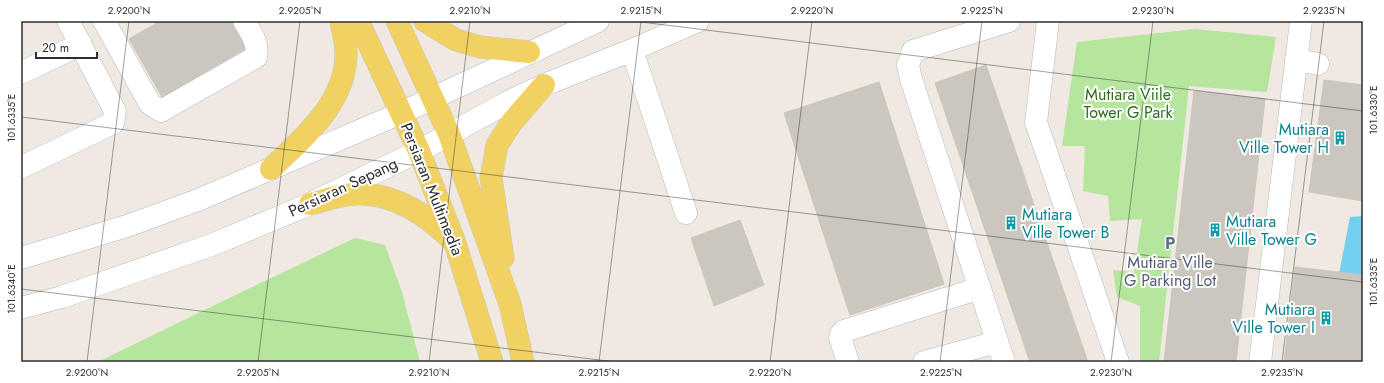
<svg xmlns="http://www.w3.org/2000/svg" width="1384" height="383" font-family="Jost,sans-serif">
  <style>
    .green { fill: #b6e59e }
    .water { fill: #75cff0 }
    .building { fill: #cbc7bf; stroke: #cbc5ba }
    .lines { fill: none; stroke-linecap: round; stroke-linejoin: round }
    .minor-casing { stroke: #b4b7c1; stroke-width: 23 }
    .major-casing { stroke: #c9c9c9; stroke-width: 23 }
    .minor { stroke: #fff; stroke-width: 22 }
    .major { stroke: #f2d163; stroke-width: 22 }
    .ticks { fill: none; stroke: #2e2e2e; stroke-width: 1; stroke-opacity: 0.45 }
    .labels { text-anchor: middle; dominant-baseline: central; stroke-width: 4; stroke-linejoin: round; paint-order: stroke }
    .park-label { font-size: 16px; fill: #2c6e1b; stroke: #fff }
    .culture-label { font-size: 16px; fill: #0d838f; stroke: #fff; text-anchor: end }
    .street-label { font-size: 16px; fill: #2e2e2e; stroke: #fff }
    .service-label { font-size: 16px; fill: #4e5e75; stroke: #fff }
    .neatline { fill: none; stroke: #2e2e2e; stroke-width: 1.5 }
    .ticks-label { font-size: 10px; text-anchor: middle; fill: #2e2e2e }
  </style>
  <rect width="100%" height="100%" fill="#efe9e1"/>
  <g class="green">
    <path d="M1195,29l81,8 -9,55 -78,-6 -30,276h-19v-56l-23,-9 -4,-27 21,2 8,-53 -32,2 -2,-25 -25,-5 2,-45h-23l15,-104z"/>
    <path d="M355,238l30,7 17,47 18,70h-322l98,-48z"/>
  </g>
  <path class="water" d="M1363,216v68l-25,-5 12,-62z"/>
  <g class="building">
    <path d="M160,21h71l16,27 -85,49 -33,-58z"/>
    <path d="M986,65l102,297h-58l-95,-279z"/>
    <path d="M1324,80l39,5v116l-54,-9z"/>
    <path d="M879,82l65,202 -94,31 -66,-202z"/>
    <path d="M1194,91l71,8 -29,263h-72z"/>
    <path d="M740,220l24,65 -50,21 -23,-68z"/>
    <path d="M1295,267l68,8v87h-79z"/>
  </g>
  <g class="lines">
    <g class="minor-casing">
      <g id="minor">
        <path d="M104,21l46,83 11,7 95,-54c3,-14 -5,-24 -12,-36"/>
        <path d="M1048,21l-12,101 82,240"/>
        <path d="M632,50l54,163"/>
        <path d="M1296,60l22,4"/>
        <path d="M21,73l60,-29"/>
        <path d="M21,166l1,1 91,-44 2,-12 -47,-90"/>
        <path d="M21,258l106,-32 71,-26 203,-87 197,-92"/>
        <path d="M21,308l41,-11 152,-53 96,-40 109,-53 89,-49 36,-17 88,-35 66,-29"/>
        <path d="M848,362l-8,-24 1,-4 3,-3 136,-43"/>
        <path d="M924,362l73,-20"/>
        <path d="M1004,362l-93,-283 -3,-14 5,-14 96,-30"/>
        <path d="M1260,362l41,-341"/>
      </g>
    </g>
    <g class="major-casing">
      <g id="major">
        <path d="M358,21l61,130 36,92 37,119"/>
        <path d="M397,21l52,113 61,170 13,58"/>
        <path d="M425,21l31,19 24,7 49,5"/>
        <path d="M271,169c32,-31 75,-66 75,-115 0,-11 -3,-22 -5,-33"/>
        <path d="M310,204c16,-4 37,-12 54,-10 35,2 63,22 87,45"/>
        <path d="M503,258l-12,-80 6,-33 15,-23 32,-37"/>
      </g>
    </g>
    <use href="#minor" class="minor"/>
    <use href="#major" class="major"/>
  </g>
  <path class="ticks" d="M633,21l730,90M21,117l1342,165M21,289l595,73M87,362l42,-341M258,362l42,-341M429,362l41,-341M599,362l42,-341M770,362l42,-341M940,362l42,-341M1111,362l42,-341M1282,362l42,-341"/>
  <defs>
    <g id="building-bare" transform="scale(1.08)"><path d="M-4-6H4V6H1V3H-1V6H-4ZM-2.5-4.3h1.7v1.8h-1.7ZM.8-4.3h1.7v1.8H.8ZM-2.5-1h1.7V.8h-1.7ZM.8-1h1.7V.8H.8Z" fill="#0f9aa8" stroke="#fff" stroke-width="2.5" paint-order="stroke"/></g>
    <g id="parking-bare" transform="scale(1.08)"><path d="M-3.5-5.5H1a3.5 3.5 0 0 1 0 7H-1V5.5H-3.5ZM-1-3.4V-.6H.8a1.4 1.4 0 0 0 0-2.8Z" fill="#5c6f8a" stroke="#fff" stroke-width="2.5" paint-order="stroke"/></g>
  </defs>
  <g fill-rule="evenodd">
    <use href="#building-bare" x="1340" y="138"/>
    <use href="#building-bare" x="1011" y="223"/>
    <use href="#building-bare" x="1215" y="230"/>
    <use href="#parking-bare" x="1170" y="243"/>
    <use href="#building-bare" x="1326" y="318"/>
  </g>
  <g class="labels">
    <g class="park-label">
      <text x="1128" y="94">Mutiara Viile<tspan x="1128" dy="18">Tower G Park</tspan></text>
    </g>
    <g class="culture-label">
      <text x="1329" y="129">Mutiara<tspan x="1329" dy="18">Ville Tower H</tspan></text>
      <text x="1022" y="214" text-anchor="start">Mutiara<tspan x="1022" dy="18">Ville Tower B</tspan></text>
      <text x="1226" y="221" text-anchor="start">Mutiara<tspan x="1226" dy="18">Ville Tower G</tspan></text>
      <text x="1315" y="309">Mutiara<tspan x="1315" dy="18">Ville Tower I</tspan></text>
    </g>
    <g class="street-label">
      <text transform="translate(343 187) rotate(-25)">Persiaran Sepang</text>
      <text transform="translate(432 189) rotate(68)">Persiaran Multimedia</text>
    </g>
    <g class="service-label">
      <text x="1170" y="262">Mutiara Ville<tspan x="1170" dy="18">G Parking Lot</tspan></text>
    </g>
  </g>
  <rect width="1384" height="383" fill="none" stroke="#ffffff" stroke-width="44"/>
  <path d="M36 52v6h61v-6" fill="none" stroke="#2e2e2e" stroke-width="2"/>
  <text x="42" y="52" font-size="12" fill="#2e2e2e" stroke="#ffffff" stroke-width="3" paint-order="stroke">20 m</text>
  <rect x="22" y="22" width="1340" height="339" class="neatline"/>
  <g class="ticks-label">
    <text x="129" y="14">2.9200°N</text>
    <text x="300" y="14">2.9205°N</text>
    <text x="470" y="14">2.9210°N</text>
    <text x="641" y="14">2.9215°N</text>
    <text x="812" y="14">2.9220°N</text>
    <text x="982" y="14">2.9225°N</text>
    <text x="1153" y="14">2.9230°N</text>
    <text x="1324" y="14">2.9235°N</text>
    <text transform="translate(1373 110) rotate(-90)" y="4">101.6330°E</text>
    <text transform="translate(11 118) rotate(-90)" y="4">101.6335°E</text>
    <text transform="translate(1373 282) rotate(-90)" y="4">101.6335°E</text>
    <text transform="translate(11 289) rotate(-90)" y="4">101.6340°E</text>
    <text x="87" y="376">2.9200°N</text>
    <text x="258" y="376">2.9205°N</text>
    <text x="429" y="376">2.9210°N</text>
    <text x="599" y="376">2.9215°N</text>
    <text x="770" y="376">2.9220°N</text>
    <text x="941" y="376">2.9225°N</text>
    <text x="1111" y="376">2.9230°N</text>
    <text x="1282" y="376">2.9235°N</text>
  </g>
</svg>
